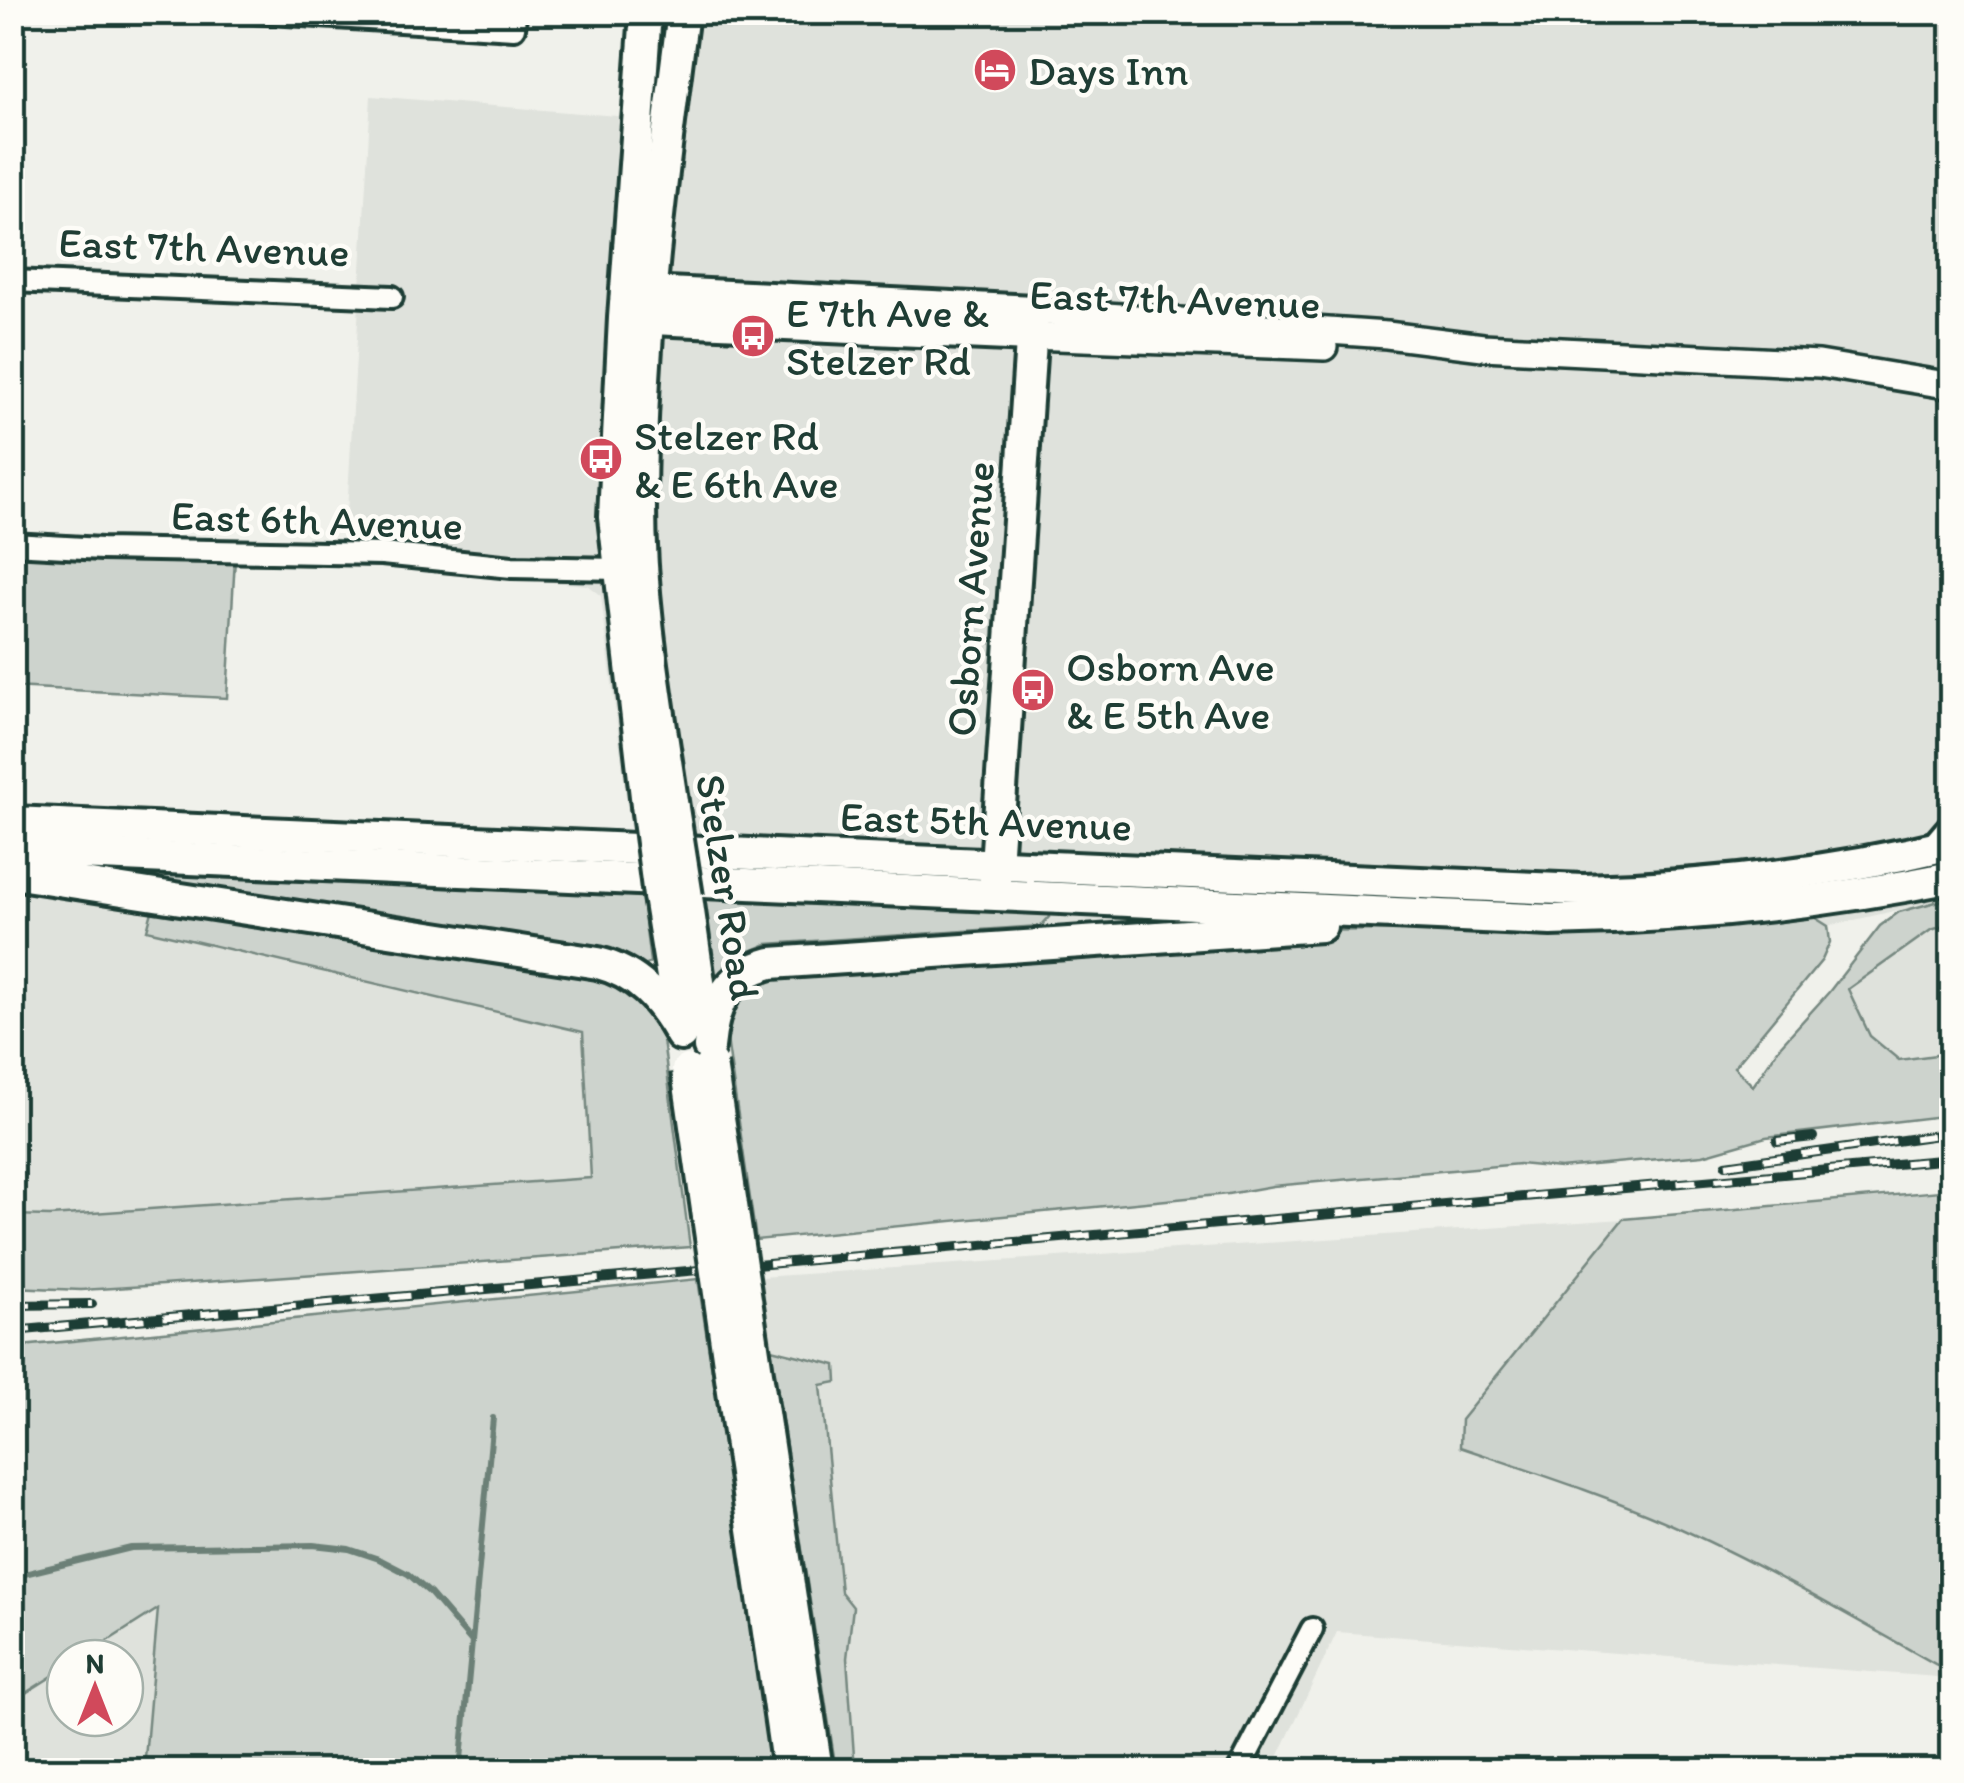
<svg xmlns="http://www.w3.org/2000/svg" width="1964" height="1783" font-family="Itim,sans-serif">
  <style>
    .built { fill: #dfe2dc }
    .green { fill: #cdd3cd; stroke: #768880; stroke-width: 2.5 }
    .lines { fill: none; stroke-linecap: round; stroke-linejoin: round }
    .stream { stroke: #6c8077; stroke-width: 6 }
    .minor-casing { stroke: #1f3d34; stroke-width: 28 }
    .tertiary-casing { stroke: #1f3d34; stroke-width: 32 }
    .primary-casing { stroke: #1f3d34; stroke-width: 38 }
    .minor { stroke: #fdfcf7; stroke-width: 20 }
    .tertiary { stroke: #fdfcf7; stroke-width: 25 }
    .primary { stroke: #fdfcf7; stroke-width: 30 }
    .rail-casing { stroke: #1f3d34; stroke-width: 10 }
    .rail { stroke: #fdfcf7; stroke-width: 6; stroke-dasharray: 19; stroke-linecap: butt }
    .primary-bridge-casing { stroke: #1f3d34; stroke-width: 38; stroke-linecap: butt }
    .primary-bridge { stroke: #fdfcf7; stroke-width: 30 }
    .labels { text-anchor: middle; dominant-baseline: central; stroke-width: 9; stroke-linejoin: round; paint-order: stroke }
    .poi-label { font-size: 42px; fill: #1f3d34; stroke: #fdfcf7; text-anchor: start }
    .street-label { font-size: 42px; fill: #1f3d34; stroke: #fdfcf7 }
  </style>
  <rect width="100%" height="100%" fill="#f0f1eb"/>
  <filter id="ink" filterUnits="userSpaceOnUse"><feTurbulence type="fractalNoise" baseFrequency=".01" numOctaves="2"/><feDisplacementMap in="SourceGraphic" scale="20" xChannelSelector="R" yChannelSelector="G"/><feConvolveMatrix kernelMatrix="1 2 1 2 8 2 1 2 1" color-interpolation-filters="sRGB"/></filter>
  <g filter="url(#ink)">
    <g class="built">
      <path d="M663,13h1288v885l-123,28 -19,-12 -246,22 -181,-6 -335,20 -6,-24 8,-10 -5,-9 -340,-10 -73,-62 -30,-239 -14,-11 -243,-20 27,-469 283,23z"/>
      <path d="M13,859l146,23 -11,48 435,102 8,147 -541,37 -37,-1z"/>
      <path d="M1951,924v129l-52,7 -29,-24 -23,-47 84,-59z"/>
      <path d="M1623,1219l-162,200 152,80 148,68 190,106v5l-614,-46 -65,138h-417l-8,-112 5,-51 -11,-15 -20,-208 15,-19 -65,-16 -11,-72z"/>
      <path d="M159,1609l-15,161h-131v-69l52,-33v50h60v-60h-44z"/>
    </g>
    <g class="green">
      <path d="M12,550l223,8 -8,140 -214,-11z"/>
      <path d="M88,870l553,20 9,72 -6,5 -29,-13 -44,-12z"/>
      <path d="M704,897l340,10 5,10 -8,9 -274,18 -23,10 -24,21 -6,-2z"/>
      <path d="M1951,898v26l-20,6 -83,59 22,47 29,24 52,-7v62l-185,22 -63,18 -143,13 -41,-4 -246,22 -45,8 -472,46 -30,-208c8,-33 20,-44 51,-56l521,-45 84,-1 181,6 246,-22 19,12 2,16 -8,18 -88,107 19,19 27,-40 49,-54 51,-66 19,-14z"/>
      <path d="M154,904l436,69 28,11 28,23 17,33 27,207 -528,38 -81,5 -68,-3 -1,-72 38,1 541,-38 -8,-146 -436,-102z"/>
      <path d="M1951,1190v483c-93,-52 -185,-107 -283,-150 -68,-30 -138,-52 -208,-76l1,-27 162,-201z"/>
      <path d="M698,1279l75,491h-629l14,-161 -77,49h-16v10l-52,33 -1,-354z"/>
      <path d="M771,1349l65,16 1,17 -16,3 20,207 12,15 -6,51 8,112h-19z"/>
    </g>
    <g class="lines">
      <g class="stream">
        <path d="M12,1577l119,-29 182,-3 36,4 30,10 29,15 22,19 42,49"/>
        <path d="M460,1770l33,-352"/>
      </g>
      <g class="minor-casing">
        <g id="minor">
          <path d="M254,12l260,16 1,-16"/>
          <path d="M12,281l380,16"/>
          <path d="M12,544l90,5 280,5 130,13 107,2"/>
          <path d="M1929,849l23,-27"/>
          <path d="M1239,1770l73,-141"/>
        </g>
      </g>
      <g class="tertiary-casing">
        <g id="tertiary">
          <path d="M1033,311l354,24 96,12 336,17 133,22"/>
          <path d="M1030,336l294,11"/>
        </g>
      </g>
      <g class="primary-casing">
        <g id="primary">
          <path d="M646,12l-22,306 -10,199 33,288"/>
          <path d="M626,291l407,20 -38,569"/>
          <path d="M629,318l401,18"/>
          <path d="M673,808c-15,-103 -34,-206 -33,-311 1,-163 22,-323 43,-485"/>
          <path d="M12,822l1571,68c125,-3 247,-17 369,-46"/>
          <path d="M12,851l1539,69c135,-3 268,-16 401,-43"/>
          <path d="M12,873l586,90c40,10 63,37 83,72"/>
          <path d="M659,896l21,130"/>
          <path d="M687,897l19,134"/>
          <path d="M709,1047c4,-42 17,-72 62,-84l550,-37"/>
          <path d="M760,1393l57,377"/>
          <path d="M734,1398l54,372"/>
        </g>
      </g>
      <use href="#minor" class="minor"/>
      <use href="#tertiary" class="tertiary"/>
      <use href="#primary" class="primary"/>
      <g class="rail-casing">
        <g id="rail">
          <path d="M1777,1141l36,-4"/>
          <path d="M1726,1165l226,-32"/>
          <path d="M12,1305l80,-1"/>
          <path d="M12,1331l1940,-172"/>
        </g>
      </g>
      <use href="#rail" class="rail"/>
      <g class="primary-bridge-casing">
        <g id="primary-bridge">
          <path d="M647,805l12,91"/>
          <path d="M673,808l14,89"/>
          <path d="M711,1064l49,329"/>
          <path d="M687,1070l47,328"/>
        </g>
      </g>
      <use href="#primary-bridge" class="primary-bridge"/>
    </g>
  </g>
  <defs>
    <g id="hotel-disc" transform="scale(2.25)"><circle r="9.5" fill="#d1495b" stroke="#fdfcf7"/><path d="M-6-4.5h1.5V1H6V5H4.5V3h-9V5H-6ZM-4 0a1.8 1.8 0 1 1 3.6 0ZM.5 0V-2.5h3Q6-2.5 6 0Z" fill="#fff"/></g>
    <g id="bus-disc" transform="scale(2.25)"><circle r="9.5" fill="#d1495b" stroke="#fdfcf7"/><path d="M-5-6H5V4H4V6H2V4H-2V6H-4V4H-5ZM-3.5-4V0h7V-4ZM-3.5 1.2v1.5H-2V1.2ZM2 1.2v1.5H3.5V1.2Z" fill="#fff"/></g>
  </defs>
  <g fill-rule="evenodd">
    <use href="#hotel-disc" x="995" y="70"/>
    <use href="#bus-disc" x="753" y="336"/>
    <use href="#bus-disc" x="601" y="459"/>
    <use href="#bus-disc" x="1033" y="690"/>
  </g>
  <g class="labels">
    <g class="poi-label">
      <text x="1028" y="70">Days Inn</text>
      <text x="786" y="312">E 7th Ave &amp;<tspan x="786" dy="48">Stelzer Rd</tspan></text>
      <text x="634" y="435">Stelzer Rd<tspan x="634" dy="48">&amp; E 6th Ave</tspan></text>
      <text x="1066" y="666">Osborn Ave<tspan x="1066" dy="48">&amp; E 5th Ave</tspan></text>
    </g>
    <g class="street-label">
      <text transform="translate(204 247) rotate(2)">East 7th Avenue</text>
      <text transform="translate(1175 299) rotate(2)">East 7th Avenue</text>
      <text transform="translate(317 520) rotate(2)">East 6th Avenue</text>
      <text transform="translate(970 599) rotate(-86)">Osborn Avenue</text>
      <text transform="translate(986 821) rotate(2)">East 5th Avenue</text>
      <text transform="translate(728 887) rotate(81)">Stelzer Road</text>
    </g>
  </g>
  <rect width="1964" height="1783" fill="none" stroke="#fdfcf7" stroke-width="50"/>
  <rect x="25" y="25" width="1914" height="1733" fill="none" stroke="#1f3d34" stroke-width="4" filter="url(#ink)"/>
  <g transform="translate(95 1688)"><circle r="48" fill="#fdfcf7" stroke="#a4b0a9" stroke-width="2.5"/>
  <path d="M0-8L18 38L0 25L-18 38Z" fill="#d1495b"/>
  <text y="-15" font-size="28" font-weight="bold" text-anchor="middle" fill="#1f3d34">N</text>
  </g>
</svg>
